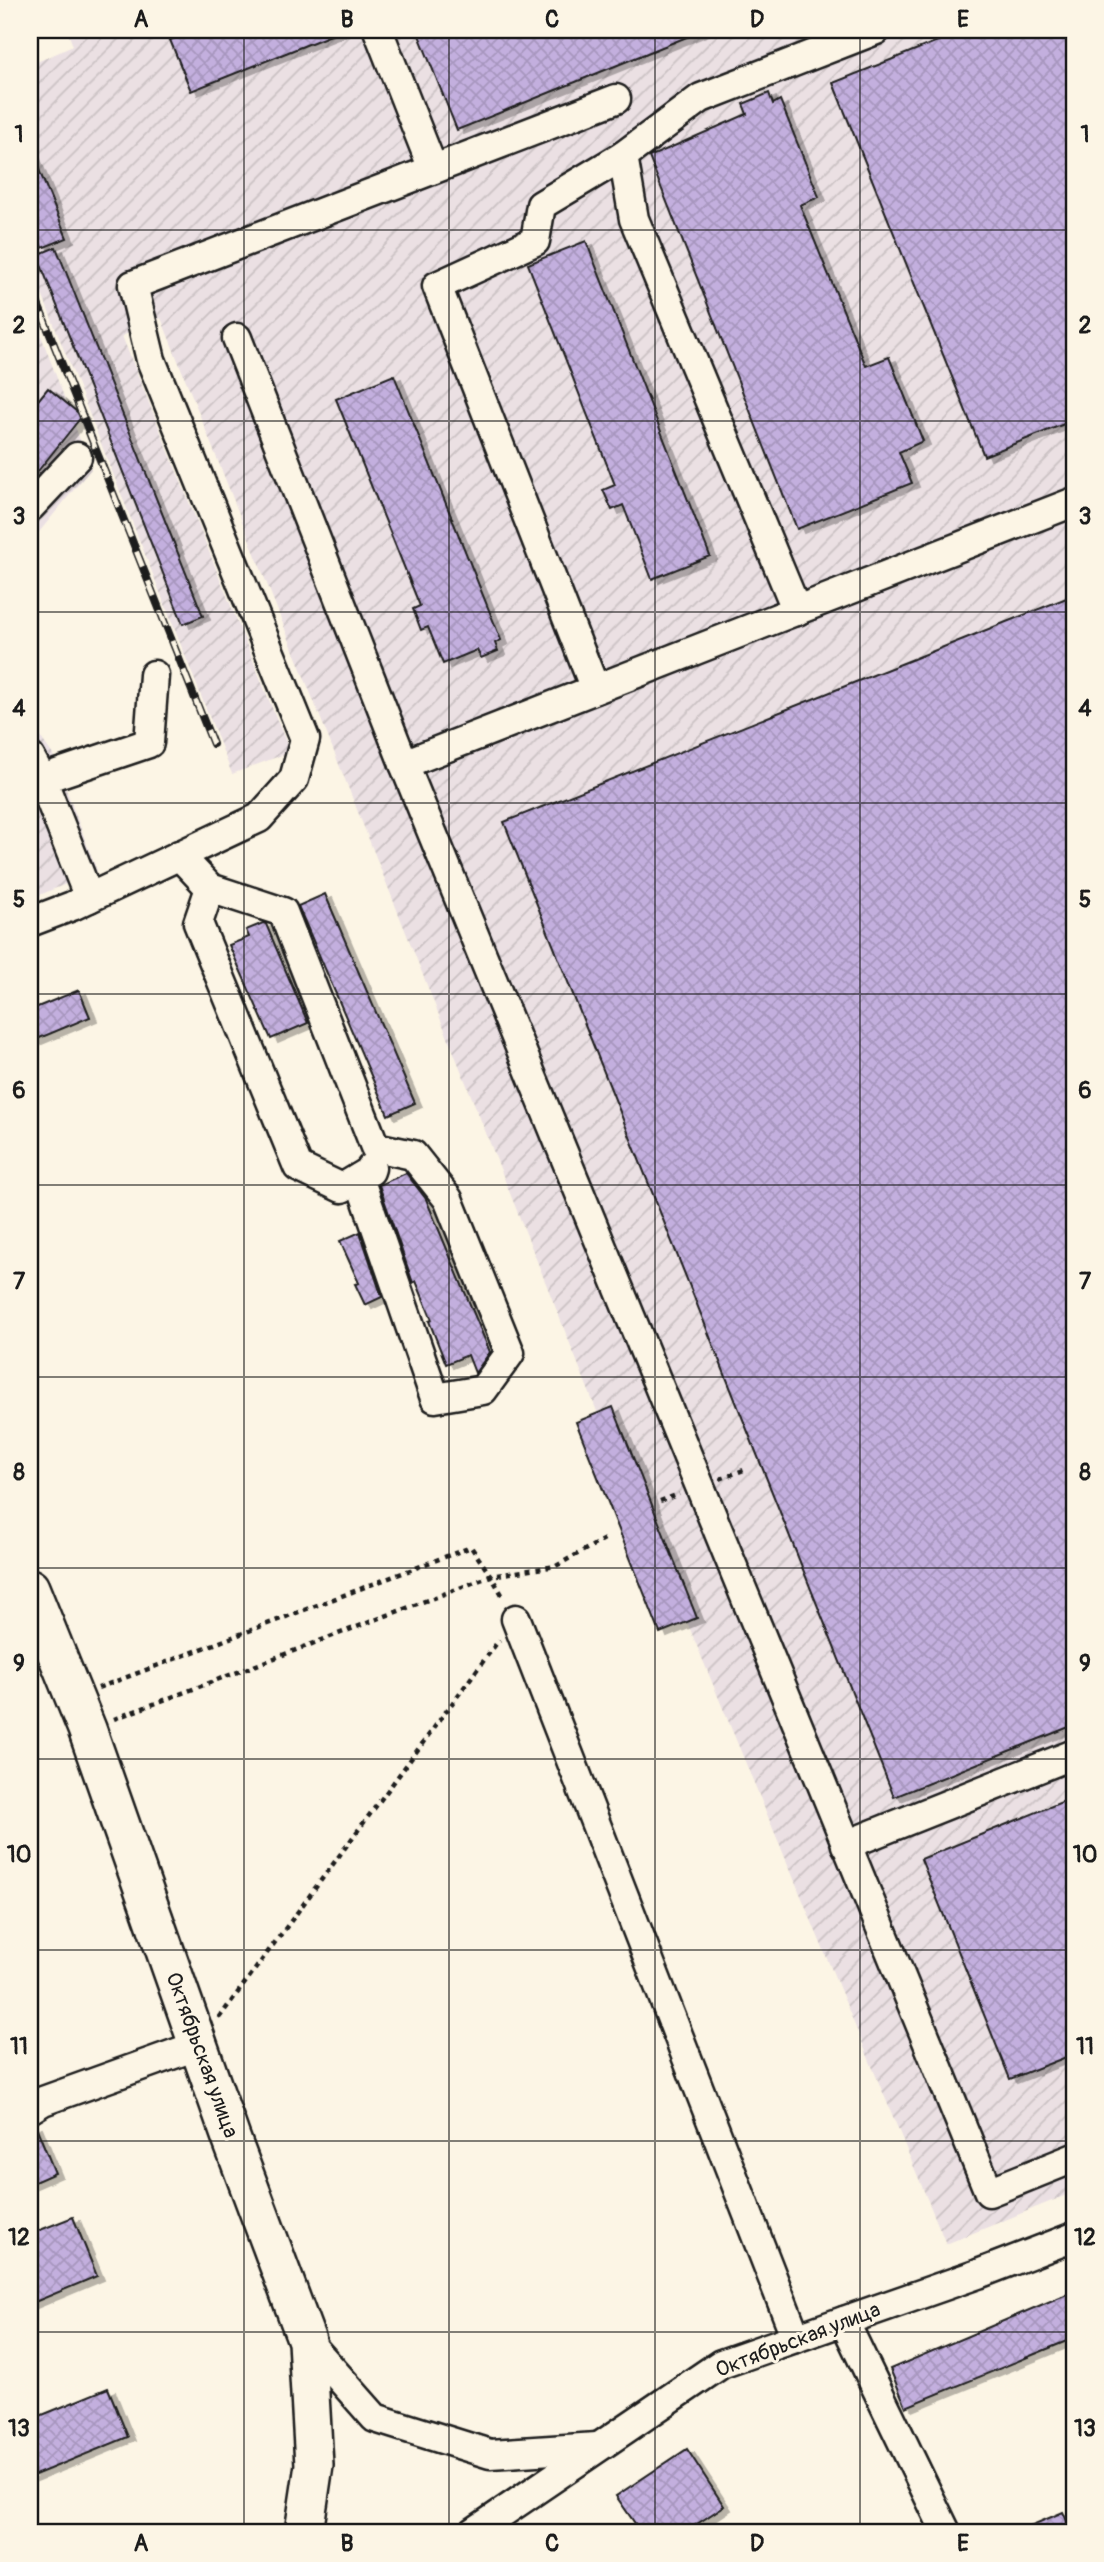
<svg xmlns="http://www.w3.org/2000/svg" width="1104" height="2562" font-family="Pangolin,sans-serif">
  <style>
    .industrial { fill: url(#industrial-furrows) }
    .building { fill: url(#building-cross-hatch); stroke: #1c1c1c; stroke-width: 2; filter: url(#shadow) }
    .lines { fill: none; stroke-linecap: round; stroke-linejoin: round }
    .minor-casing { stroke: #1c1c1c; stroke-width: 33 }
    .major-casing { stroke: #1c1c1c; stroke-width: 42 }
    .path { stroke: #1c1c1c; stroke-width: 4.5; stroke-dasharray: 5 5; stroke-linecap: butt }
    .minor { stroke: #fcf5e5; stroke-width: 28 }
    .major { stroke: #fcf5e5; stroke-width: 37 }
    .rail-casing { stroke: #1c1c1c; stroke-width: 8 }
    .rail { stroke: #fcf5e5; stroke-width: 5; stroke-dasharray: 16; stroke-linecap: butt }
    .grid { fill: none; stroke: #1c1c1c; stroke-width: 2; stroke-opacity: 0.55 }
    .labels { text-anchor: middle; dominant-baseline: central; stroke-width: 6; stroke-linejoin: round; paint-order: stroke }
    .street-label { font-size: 21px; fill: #1c1c1c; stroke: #fcf5e5 }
    .neatline { fill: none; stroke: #1c1c1c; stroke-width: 2.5 }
    .grid-label { font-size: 23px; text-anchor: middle; font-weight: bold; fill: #1c1c1c }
  </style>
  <defs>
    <pattern id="industrial-furrows" width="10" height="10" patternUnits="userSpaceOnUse" patternTransform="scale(1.75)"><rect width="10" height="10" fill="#ebe0e3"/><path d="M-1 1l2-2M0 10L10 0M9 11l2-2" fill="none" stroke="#c9c0c2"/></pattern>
    <pattern id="building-cross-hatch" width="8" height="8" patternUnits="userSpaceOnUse" patternTransform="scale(1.75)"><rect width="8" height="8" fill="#c3afde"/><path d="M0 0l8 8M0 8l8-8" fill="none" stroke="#a796be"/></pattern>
    <filter id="shadow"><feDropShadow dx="7" dy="4" stdDeviation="0" flood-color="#0004"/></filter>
  </defs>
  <rect width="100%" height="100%" fill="#fcf5e5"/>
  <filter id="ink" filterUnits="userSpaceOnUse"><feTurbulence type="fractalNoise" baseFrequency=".0143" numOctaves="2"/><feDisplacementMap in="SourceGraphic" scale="14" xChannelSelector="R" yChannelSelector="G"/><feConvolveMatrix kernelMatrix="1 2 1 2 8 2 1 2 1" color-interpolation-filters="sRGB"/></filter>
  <g filter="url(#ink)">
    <g class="industrial">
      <path d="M67,30h1007v2162l-128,52 -259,-622 -89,-208 -437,-1096 -39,18 168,416 -58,22 -202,-510v-151l4,-3 -4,-11v-34l43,-19z"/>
      <path d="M30,306l61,163 -61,74z"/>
      <path d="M30,722l23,33 44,116 -67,28z"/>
    </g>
    <g class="building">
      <path d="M195,30h146v1l-150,60 -21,-51z"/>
      <path d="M417,30h287l-247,100z"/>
      <path d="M965,30h105l4,10v380l-90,36 -151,-373z"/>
      <path d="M769,93l4,11 7,-4 39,97 -19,8 66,161 23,-9 34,84 -24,11 13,31 -115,46 -148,-372 98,-43 -4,-10z"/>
      <path d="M30,148l37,90 -25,10 -12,-31z"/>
      <path d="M586,241l124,315 -58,23 -29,-74 -11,5 -9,-20 12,-5 -87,-221z"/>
      <path d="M56,247l147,369 -20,8 -146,-369z"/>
      <path d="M394,375l107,265 -6,3 3,8 -17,7 -4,-8 -34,14 -15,-37 -7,3 -8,-21 7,-3 -84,-207z"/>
      <path d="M48,388l34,28 -52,65v-71z"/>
      <path d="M1074,595v1130l-180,72 -390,-975z"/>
      <path d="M325,894l90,209 -27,12 -90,-209z"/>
      <path d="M263,923l3,1 42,99 -37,16 -42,-94 20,-8 -3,-7z"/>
      <path d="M79,990l11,27 -60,25v-32z"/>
      <path d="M406,1173l20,26 64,153 -15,21 -7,-18 -22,9 -17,-43 3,-1 -16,-39 -3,2 -34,-98z"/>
      <path d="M360,1232l22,65 -17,8 -10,-21 4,-1 -19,-42z"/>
      <path d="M613,1407l84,211 -37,15 -84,-211z"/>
      <path d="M1074,1797v257l-64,25 -89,-220z"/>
      <path d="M35,2124l20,49 -25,11v-58z"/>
      <path d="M73,2217l24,59 -67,28v-70z"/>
      <path d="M1074,2291v47l-168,69 -16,-38z"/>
      <path d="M108,2388l20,49 -98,40v-57z"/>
      <path d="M687,2449l37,57 -39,26h-44l-25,-36z"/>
      <path d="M1063,2512l9,20h-56z"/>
    </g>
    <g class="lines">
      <g class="minor-casing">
        <g id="minor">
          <path d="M378,30l55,139"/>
          <path d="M237,338l167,426"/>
          <path d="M1074,502l-670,262 585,1428 85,-34"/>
          <path d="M30,507l47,-50"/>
          <path d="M797,611l-163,-392 -11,-63 78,-58 175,-68"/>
          <path d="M595,689l-158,-403 98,-45 6,-36 82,-49"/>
          <path d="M30,757l12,22 107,-36 5,-68"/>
          <path d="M30,784l12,-5 47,119"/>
          <path d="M179,855l31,33 73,24 92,235 38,8 35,44 62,154 -27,37 -48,8 -76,-220"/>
          <path d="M210,888l-12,35 100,244 44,21 28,-17 1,-3"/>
          <path d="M30,922l42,-16 187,-88 35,-39 11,-40 -154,-379 -18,-75 483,-186"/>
          <path d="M516,1619l280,719"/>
          <path d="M846,1845l228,-91"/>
          <path d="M30,2109l13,-8 156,-56"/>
          <path d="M844,2321l102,211"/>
          <path d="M307,2341l68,77 115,36 107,-7"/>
          <path d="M474,2532l247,-168 257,-90 96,-37"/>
        </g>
      </g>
      <g class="major-casing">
        <path id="major" d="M30,1588l57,141 144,409 76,203 7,124 -10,67"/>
      </g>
      <g class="path">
        <path d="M720,1479l24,-9"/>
        <path d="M660,1501l19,-7"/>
        <path d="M98,1688l373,-141 20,29 65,-10 52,-29"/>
        <path d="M114,1719l377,-143 13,22"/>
        <path d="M219,2018l280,-378"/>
      </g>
      <use href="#minor" class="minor"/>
      <use href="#major" class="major"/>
      <g class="rail-casing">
        <path id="rail" d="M30,284l183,460"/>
      </g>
      <use href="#rail" class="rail"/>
    </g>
  </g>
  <path class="grid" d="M244,30v2502M449,30v2502M655,30v2502M860,30v2502M30,230h1044M30,421h1044M30,612h1044M30,803h1044M30,994h1044M30,1185h1044M30,1377h1044M30,1568h1044M30,1759h1044M30,1950h1044M30,2141h1044M30,2332h1044"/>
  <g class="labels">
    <g class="street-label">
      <text transform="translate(202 2055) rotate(70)">Октябрьская улица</text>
      <text transform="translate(798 2340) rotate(-21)">Октябрьская улица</text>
    </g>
  </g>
  <rect width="1104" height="2562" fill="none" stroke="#fcf5e5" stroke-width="77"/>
  <rect x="38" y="38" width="1028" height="2486" class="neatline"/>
  <g class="grid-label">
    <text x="141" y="27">A</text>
    <text x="347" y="27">B</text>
    <text x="552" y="27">C</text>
    <text x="757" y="27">D</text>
    <text x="963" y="27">E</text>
    <text x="19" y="142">1</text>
    <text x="1085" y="142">1</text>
    <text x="19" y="333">2</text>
    <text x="1085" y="333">2</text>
    <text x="19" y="524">3</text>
    <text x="1085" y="524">3</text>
    <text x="19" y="716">4</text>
    <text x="1085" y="716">4</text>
    <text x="19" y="907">5</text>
    <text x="1085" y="907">5</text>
    <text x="19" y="1098">6</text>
    <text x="1085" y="1098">6</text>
    <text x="19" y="1289">7</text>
    <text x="1085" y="1289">7</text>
    <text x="19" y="1480">8</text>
    <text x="1085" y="1480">8</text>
    <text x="19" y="1671">9</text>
    <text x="1085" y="1671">9</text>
    <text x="19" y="1862">10</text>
    <text x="1085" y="1862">10</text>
    <text x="19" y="2054">11</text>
    <text x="1085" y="2054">11</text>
    <text x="19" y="2245">12</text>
    <text x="1085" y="2245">12</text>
    <text x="19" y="2436">13</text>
    <text x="1085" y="2436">13</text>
    <text x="141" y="2551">A</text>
    <text x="347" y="2551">B</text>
    <text x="552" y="2551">C</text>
    <text x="757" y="2551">D</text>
    <text x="963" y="2551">E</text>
  </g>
</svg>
